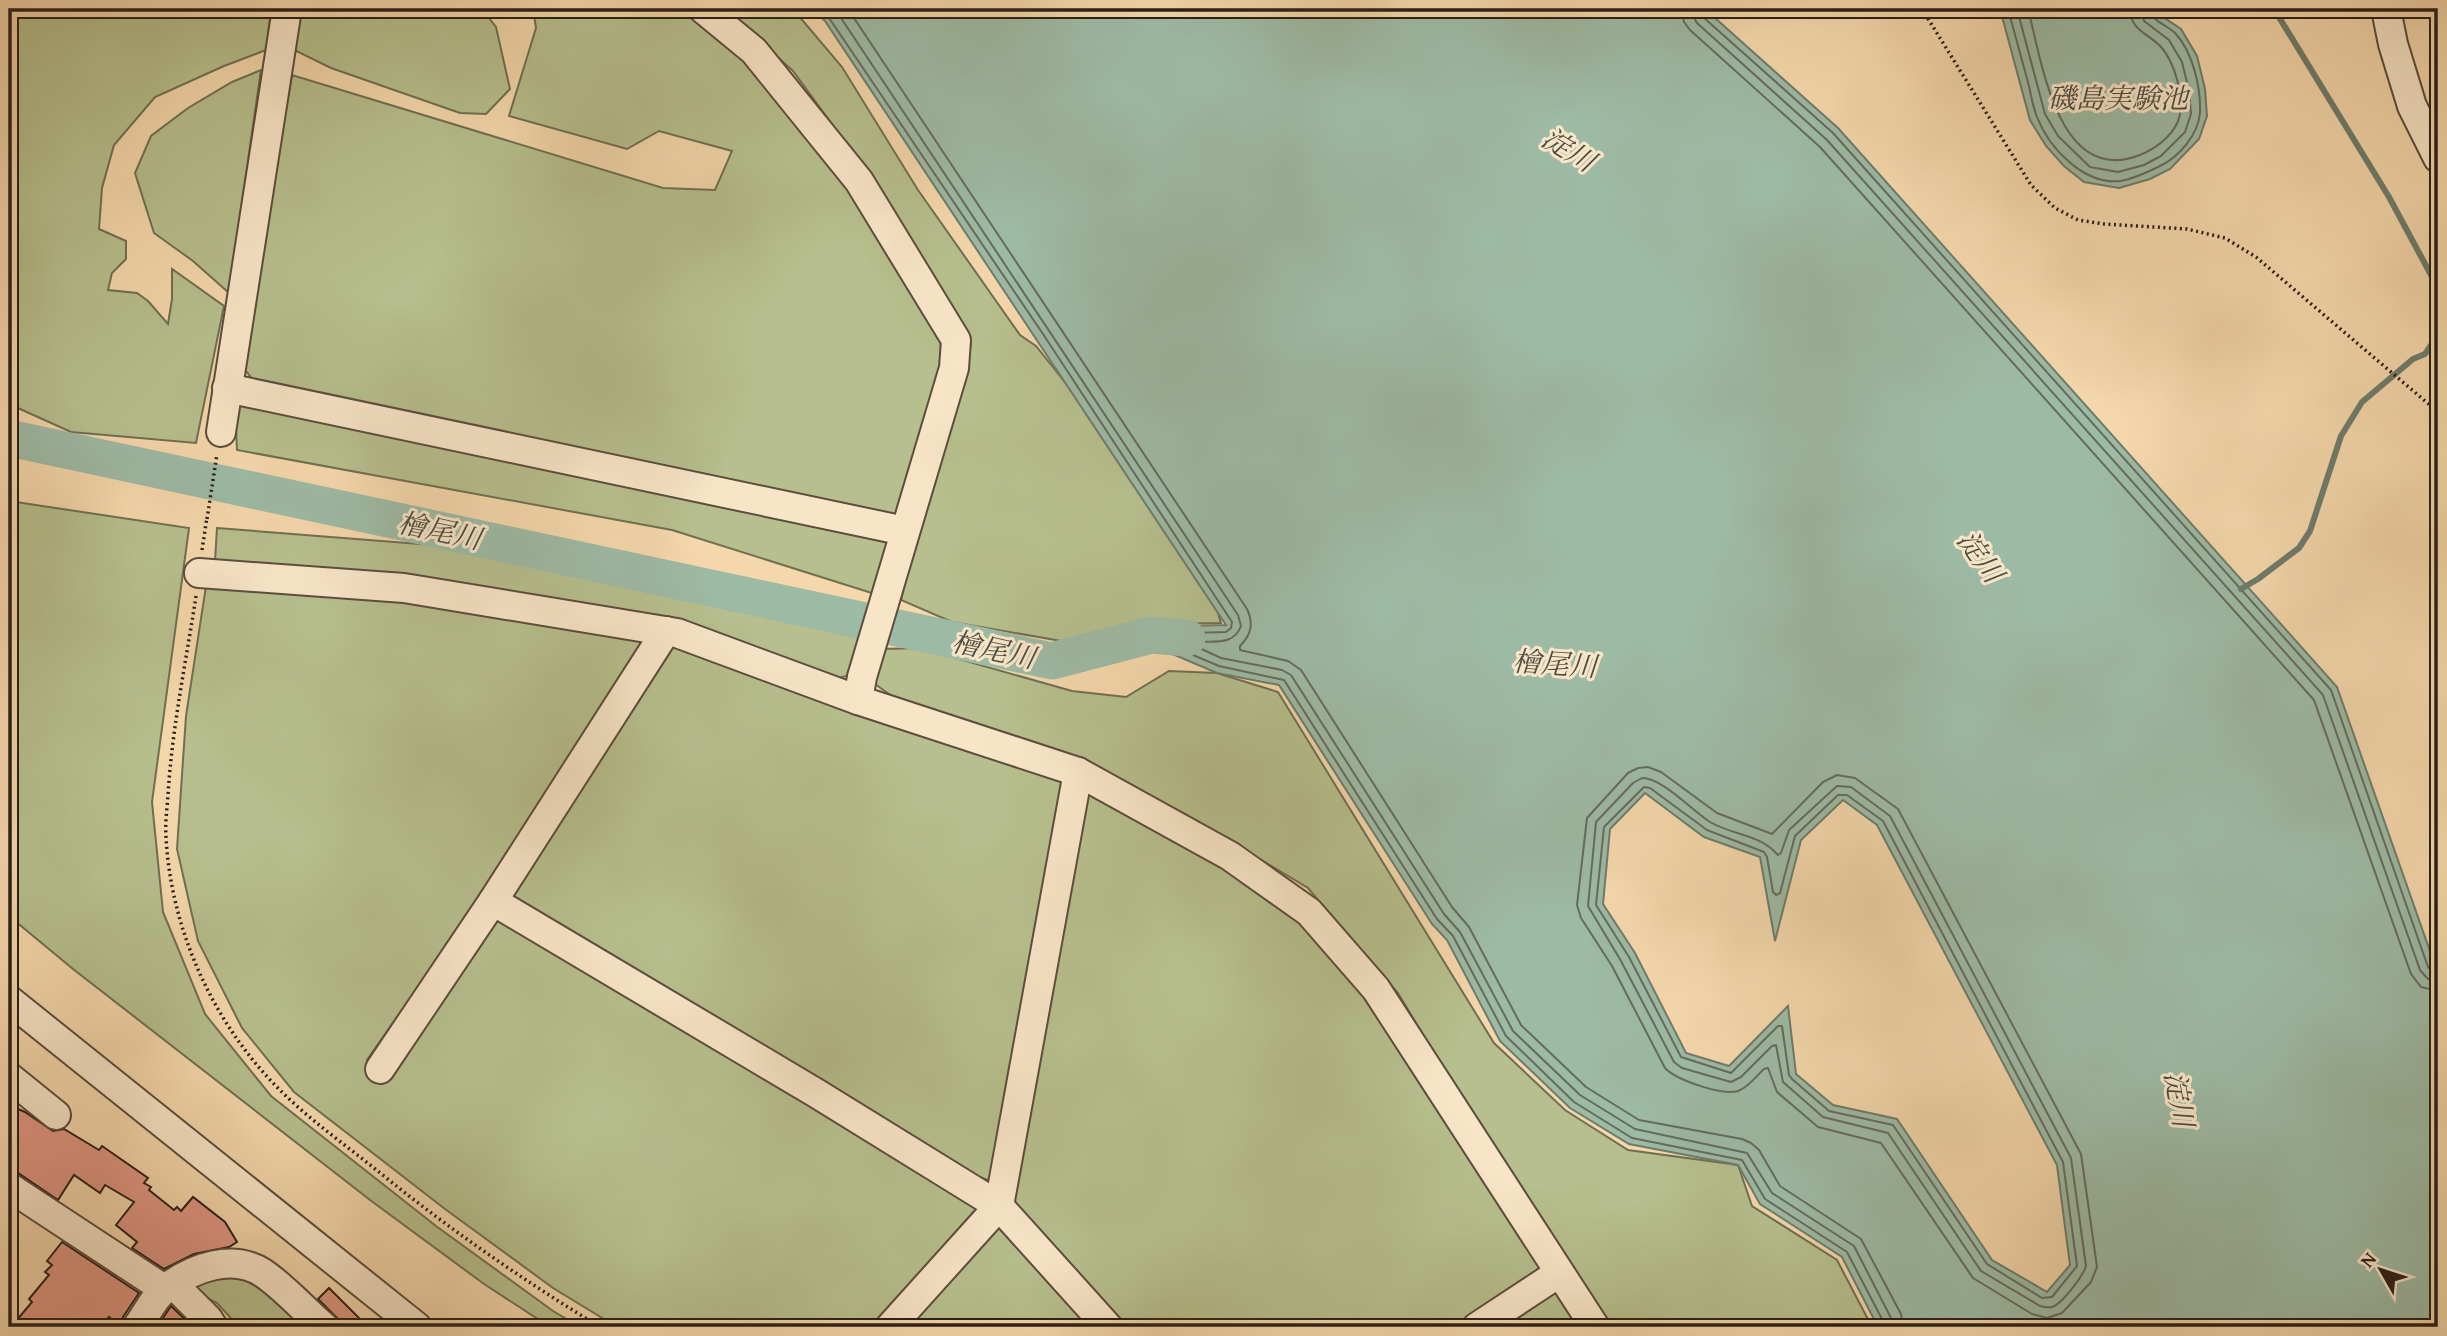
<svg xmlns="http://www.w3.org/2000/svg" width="2447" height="1336" font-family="'Gentium Book Plus','Noto Serif JP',serif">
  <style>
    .green { fill: #b6bf8d; stroke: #706f52; stroke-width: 2 }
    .water { fill: #9dbaa4; stroke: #6f7c6c; stroke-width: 2; fill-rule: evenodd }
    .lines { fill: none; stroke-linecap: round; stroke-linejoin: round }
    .shore { stroke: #646c5e; stroke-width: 2 }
    .stream { stroke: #6f7c6c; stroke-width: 6 }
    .river { stroke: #9dbaa4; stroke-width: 37 }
    .building { fill: #df9683; stroke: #2a1f18; stroke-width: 2 }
    .minor-casing { stroke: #5c4d3d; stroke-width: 32 }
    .path { stroke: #2a1f18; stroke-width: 3.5; stroke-dasharray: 2 3.5; stroke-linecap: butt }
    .minor { stroke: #f8e5c8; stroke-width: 28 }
    .labels { text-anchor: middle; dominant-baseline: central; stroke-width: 6; stroke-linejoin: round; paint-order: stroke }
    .water-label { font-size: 28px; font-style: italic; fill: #4c4e42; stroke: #f8e5c8 }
  </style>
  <rect width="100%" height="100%" fill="#f4d7ab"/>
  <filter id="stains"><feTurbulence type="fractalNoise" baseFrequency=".00286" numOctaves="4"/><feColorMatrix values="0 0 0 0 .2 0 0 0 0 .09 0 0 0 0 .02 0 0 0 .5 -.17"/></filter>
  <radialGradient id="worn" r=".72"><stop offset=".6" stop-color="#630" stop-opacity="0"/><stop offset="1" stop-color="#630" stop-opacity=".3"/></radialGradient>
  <g class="green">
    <path d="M9,9h262l-5,41 -42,16 -69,31 -41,48 -12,43 -3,41 27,12v18l-14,14 -4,17 29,3 11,8 20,23 4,-25v-30l52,37 -28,137 -125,-11 -62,-28z"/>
    <path d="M296,9h186l14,18 14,62 -24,25 -26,-1 -129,-45 -39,-19z"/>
    <path d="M533,9h160l47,40 109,137 89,139 5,35 -47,159 -642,-138 -12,-15 50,-291 371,113 52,2 17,-39 -73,-20 -32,18 -118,-33 27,-88z"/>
    <path d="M725,9h68l49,58 76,123 102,145 16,11 32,40 146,214 7,23 -65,1 -89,18 -115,-20 -51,-22 18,-75 45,-145 7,-37 -126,-201 -52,-71z"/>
    <path d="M261,70l-32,223 -36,-32 -39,-28 -19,-60 16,-37 37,-28 44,-26z"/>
    <path d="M241,399l653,140 -16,56 -206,-65 -435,-80 -2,-42z"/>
    <path d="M9,501l180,27 -37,274 11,110 42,102 66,82 165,130 117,85 27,16h-30l-66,-43 -114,-84 -297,-231 -64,-53z"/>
    <path d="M217,528l241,19 261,52 146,33 -10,42 -21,5 -161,-54 -458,-64z"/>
    <path d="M206,586l198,12 248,42 -164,247 -121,173 24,19 106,-163 482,290 -108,121h-254l-64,-39 -108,-79 -151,-117 -52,-64 -44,-87 -21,-92 9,-133z"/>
    <path d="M671,644l390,128 6,13 -70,398 -33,-11 -459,-273z"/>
    <path d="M920,648l152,43 54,6 43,-26 48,2 61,19 216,351 71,67 63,40 110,15 14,41 85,54 35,67h-267l-105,-164 -102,-170 -90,-105 -123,-74 -105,-55 -184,-60 -21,-15 6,-35z"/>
    <path d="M1088,790l139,72 74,55 79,95 161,249 -7,21 -72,45h-344l-103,-113 -1,-37z"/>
    <path d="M999,1226l99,101h-194z"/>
    <path d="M236,1269l69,52 -9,6h-57l-22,-24 -29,-14z"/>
    <path d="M1556,1283l30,44h-96z"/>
  </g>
  <g class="water">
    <path d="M813,9h892l133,119 499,559 101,287v353h-560l-36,-70 -82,-53 -22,-39 -109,-21 -59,-36 -70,-67 -53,-101 -15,-16 -153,-239 -62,-12 -80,-34 -9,-8 16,-4 82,-2 -401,-604zM1645,793l59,44 56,20 15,84 26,-101 42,-40 34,25 180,340 13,100 -23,27 -55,-32 -95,-141 -64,-14 -37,-31 -8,-68 -59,60 -43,-13 -51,-100 -32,-49 7,-75z"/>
    <path d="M2000,9h151l30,20 16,27 8,33 2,27 -8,23 -29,30 -20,10 -31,9 -35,-6 -20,-16 -18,-20 -16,-26z"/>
  </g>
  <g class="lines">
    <g class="shore">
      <path d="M823,9l220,325 189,288 -1,6 -5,4 -69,2 -2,2v3l64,27 65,14 153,239 16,17 53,100 68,66 58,36 110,22 23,39 82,53 36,69 1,6"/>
      <path d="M835,9l403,606 3,11c-7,19 -25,15 -42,16l-2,5 24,11 61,12 9,5 153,239 16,18 53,99 67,64 55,34 112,24 25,40 82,53 37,72 2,9"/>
      <path d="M848,9l399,600c7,15 4,26 -7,37v4l48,11 13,9 151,237 17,20 52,98 65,62 53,33 103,19 9,4 8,7 21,36 81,53 40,75 2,13"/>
      <path d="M1681,9l3,13 6,8 130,117 494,553 97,274 10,13 17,4"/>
      <path d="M1692,9l1,7 4,7 130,117 496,555 97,275 8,9 10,2"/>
      <path d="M1701,9l2,8 130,116 498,557 97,277 4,4 6,1"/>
      <path d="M2008,9c7,25 14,51 21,77 2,10 4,21 8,31 12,31 47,68 83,64 13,-2 28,-9 40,-15 19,-9 38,-31 40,-53 1,-25 -7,-61 -25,-80 -8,-8 -24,-12 -25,-24"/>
      <path d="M2017,9l28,105 13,22 32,31 28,5 26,-7 17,-9 24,-24 6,-18 -2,-23 -7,-29 -13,-22 -25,-19 -3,-12"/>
      <path d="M2028,9c14,53 30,178 112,146 17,-7 37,-22 40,-41 3,-20 -5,-50 -18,-66 -13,-15 -31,-16 -32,-39"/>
      <path d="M1648,767l13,5 56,41 55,21 51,-52 14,-7 18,3 43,31 183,345 16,113 -6,15 -29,31 -15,5 -15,-4 -59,-36 -92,-135 -63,-16 -41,-35 -9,-24 -4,1c-8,7 -15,18 -26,22 -15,5 -62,-11 -73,-23l-53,-102 -31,-48 -4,-13 10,-87 41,-45 10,-5z"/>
      <path d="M1642,778c21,0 50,33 68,44 24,14 48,11 68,33l3,-2 8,-23 48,-44 14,1 39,29 181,342 15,108c-3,10 -24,38 -34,41 -6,1 -7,0 -12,-1l-59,-35 -93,-138 -65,-16 -40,-35 -7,-37 -4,1 -31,31 -10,5 -49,-14 -8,-6 -53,-101 -33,-55 8,-84 37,-39z"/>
      <path d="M1644,787l6,1 57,42 57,22 3,5 6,35 3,3 4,-2 15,-57 43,-41h9l36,26 180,341 14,104 -25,31 -10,1 -55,-34 -94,-139 -64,-14 -37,-32 -3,-4 -7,-49h-4l-47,47 -50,-16 -52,-100 -33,-52 8,-78z"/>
    </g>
    <g class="stream">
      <path d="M2274,9l115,188 49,91"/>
      <path d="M2241,589l17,-10 41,-31 11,-17 31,-95 21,-34 51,-43 12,-5 13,-19"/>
    </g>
    <path class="river" d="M9,438l1043,223 99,-26 36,3"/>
  </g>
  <g class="building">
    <path d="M9,1105l16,7 28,19 11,-2 35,21 3,-4 46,32 -4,5 7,4 -2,3 25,20 3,-3 4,4 12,-14 32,25 12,20 -8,5 -35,7 -30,15 -32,-21 5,-6 -21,-17 18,-23 -29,-17 -5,8 -26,-18 -16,25 -40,-27 -9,-2z"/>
    <path d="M62,1242l77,51 -16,24 -3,9 -11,-9 -8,10h-90l21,-25 -3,-3 20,-24 -4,-3 7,-7 -5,-4z"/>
    <path d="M329,1288l30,30 -10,9h-3l-28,-28z"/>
    <path d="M171,1306l22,21h-36z"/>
  </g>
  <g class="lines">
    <g class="minor-casing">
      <g id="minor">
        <path d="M703,9l51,42 105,130 97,159 -2,28 -92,309 -4,23 220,72 152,84 79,56 67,77 219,338"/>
        <path d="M2386,9l7,35 19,62 26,52"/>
        <path d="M227,388l678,143"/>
        <path d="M221,432l66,-423"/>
        <path d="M199,573l205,15 273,45 181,67"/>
        <path d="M493,901l323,192 183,113 109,121"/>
        <path d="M9,1000l408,327"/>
        <path d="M380,1069l113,-168 173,-270"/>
        <path d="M9,1077l47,38"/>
        <path d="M9,1187l155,102"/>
        <path d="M173,1284l35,35 5,8"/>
        <path d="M137,1327c9,-12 17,-30 29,-39 27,-20 66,-35 97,-15 22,15 41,37 61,54"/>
        <path d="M890,1327l109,-121 79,-434"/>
        <path d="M1477,1327l82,-54"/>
      </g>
    </g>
    <g class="path">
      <path d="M1922,9l109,176 24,23 23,12 26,4 83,5 38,9 31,19 182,155"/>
      <path d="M207,519l10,-65"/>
      <path d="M202,550l5,-33"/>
      <path d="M196,596c-10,66 -24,132 -28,199 -1,14 -3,28 -2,42 5,96 50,192 119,258 29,28 63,52 94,77 70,57 144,108 221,155"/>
    </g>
    <use href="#minor" class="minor"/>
  </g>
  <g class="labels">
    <g class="water-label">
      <text x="2118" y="97">磯島実験池</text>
      <text transform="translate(1569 149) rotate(31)">淀川</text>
      <text transform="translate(440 530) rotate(12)">檜尾川</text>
      <text transform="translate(1981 556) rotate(54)">淀川</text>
      <text transform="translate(994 649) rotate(12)">檜尾川</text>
      <text transform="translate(1555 663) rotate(4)">檜尾川</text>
      <text transform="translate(2180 1099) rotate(80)">淀川</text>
    </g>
  </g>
  <rect width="2447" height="1336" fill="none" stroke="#f4d7ab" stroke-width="35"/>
  <rect x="10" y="10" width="2426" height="1315" fill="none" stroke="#2a1f18" stroke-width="3.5"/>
  <rect x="18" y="18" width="2412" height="1301" fill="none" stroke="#2a1f18" stroke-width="2"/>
  <g transform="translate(2381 1270) rotate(309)" stroke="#f8e5c8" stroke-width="5" paint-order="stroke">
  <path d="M0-5L12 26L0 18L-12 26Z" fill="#2a1f18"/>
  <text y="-10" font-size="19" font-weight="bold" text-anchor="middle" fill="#2a1f18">N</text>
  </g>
  <rect width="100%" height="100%" filter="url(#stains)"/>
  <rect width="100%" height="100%" fill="url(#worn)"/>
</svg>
